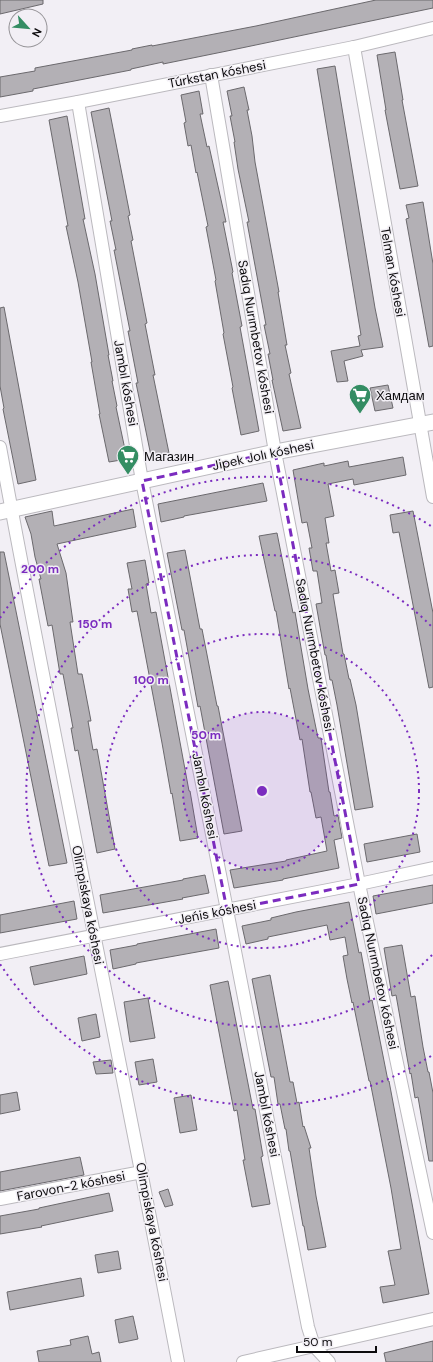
<svg xmlns="http://www.w3.org/2000/svg" width="433" height="1362" font-family="'DM Sans',sans-serif">
  <style>
    .building { fill: #b3b0b5; stroke: #6b696d }
    .lines { fill: none; stroke-linecap: round; stroke-linejoin: round }
    .minor-casing { stroke: #bbb9be; stroke-width: 14 }
    .tertiary-casing { stroke: #bbb9be; stroke-width: 17 }
    .minor { stroke: #fff; stroke-width: 12 }
    .tertiary { stroke: #fff; stroke-width: 15 }
    .marked { fill: none; stroke: #7b2cbf; stroke-width: 3; stroke-dasharray: 8 5; stroke-linejoin: round }
    .ring { fill: none; stroke: #7b2cbf; stroke-width: 2; stroke-dasharray: 2 4 }
    .labels { text-anchor: middle; dominant-baseline: central; stroke-width: 3; stroke-linejoin: round; paint-order: stroke }
    .street-label { font-size: 13px; fill: #0c0b0d; stroke: #f2eff5 }
    .poi-label { font-size: 13px; fill: #0c0b0d; stroke: #f2eff5; text-anchor: start }
    .centre { fill: #7b2cbf; stroke: #f2eff5; stroke-width: 2 }
    .ring-label { font-size: 12px; text-anchor: middle; font-weight: bold; fill: #7b2cbf; stroke: #f2eff5; stroke-width: 3; stroke-linejoin: round; paint-order: stroke }
  </style>
  <rect width="100%" height="100%" fill="#f2eff5"/>
  <g class="building">
    <path d="M0,0h43v4l-43,10z"/>
    <path d="M376,0h57v8l-206,43 -64,13v-2l-32,7v1l-98,19v2l-33,6v-20l35,-6v-3l97,-18v-1l20,-4v1l104,-20z"/>
    <path d="M395,52l8,48h-1l16,86 -18,3 -15,-79h1l-9,-55z"/>
    <path d="M335,66l40,242 8,39 -22,3 2,6 -19,5 4,20 -11,1 -6,-31 29,-5 -2,-10 3,-1 -44,-266z"/>
    <path d="M244,87l5,23h-2l5,26 3,26 24,130h-1l9,53h-2l6,28 -2,1 12,54 -18,3 -11,-51h1l-5,-26h2l-6,-29h2l-19,-103h2l-11,-53 -4,-27h1l-5,-26h2l-5,-25z"/>
    <path d="M199,91l4,23h-3l7,33 2,-1 17,76h-3l10,50 -1,1 10,53 -2,1 19,104 -18,4 -9,-47 1,-1 -10,-53 1,-1 -9,-52 1,-1 -10,-53 2,-1 -11,-54 -1,1 -5,-28 -3,1 -4,-23 2,-1 -5,-27z"/>
    <path d="M109,108l21,107 -2,1 5,24 -2,1 16,82 -2,1 10,51h-2l16,78 -18,3 -15,-73h2l-10,-52h2l-16,-81h2l-6,-29h2l-21,-109z"/>
    <path d="M67,116l18,103h-2l12,55 14,81h-1l5,26h-1l5,25 -1,1 11,52 -18,3 -10,-48h1l-9,-52h1l-14,-80 -12,-56h2l-19,-106z"/>
    <path d="M423,202l10,62v82l-4,1 -23,-128 3,-1 -3,-13z"/>
    <path d="M4,307l32,173 -18,4 -15,-75 1,-1 -4,-22v-78z"/>
    <path d="M388,385l5,23 -18,3 -5,-23z"/>
    <path d="M403,457l3,18 -52,10 -1,-6 -25,5 6,32 -9,2 4,25h-3l5,28 4,-1 4,23 -6,1 10,60h1l5,25h1l6,26 17,102 -18,3 -18,-105 -5,-25h-2l-4,-25h-1l-9,-51 6,-1 -5,-32h-4l-4,-23h3l-5,-26 -5,1 -9,-53 31,-7v3l24,-5 1,6z"/>
    <path d="M263,483l4,18 -83,15v1l-23,5 -3,-18z"/>
    <path d="M133,509l3,18 -79,17 9,29 7,49h-3l8,52h4l9,47h-3l5,29 4,-1 18,100 -18,4 -19,-103 -3,1 -4,-23h2l-10,-54h-3l-8,-49 -4,1 -9,-47h2l-6,-22 -4,-23 -6,-17 27,-6 2,15z"/>
    <path d="M413,511l20,102v74l-4,1 -30,-156 -6,1 -3,-18z"/>
    <path d="M277,533l16,80 2,-1 13,77 10,49h3l8,54h1l4,24 4,-1 4,23 -8,2 5,28 -56,11v1l-49,8 -4,-18 56,-9v-1l41,-9 -6,-34 -5,1 -5,-26h-1l-8,-53 -2,1 -10,-52 -1,1 -13,-78h-1l-16,-75z"/>
    <path d="M185,550l15,79h2l15,77h1l24,125 -18,3 -24,-128 -2,1 -14,-77h-2l-15,-77z"/>
    <path d="M0,552h4l63,311 -18,3 -49,-242z"/>
    <path d="M145,560l4,23 -3,1 5,29 5,-1 33,179h1l8,47 -18,3 -8,-48 -1,1 -9,-51 -25,-132 -5,1 -4,-23h4l-5,-26z"/>
    <path d="M417,834l3,18 -53,10 -3,-18z"/>
    <path d="M205,875l4,18 -27,5 1,1 -80,14 -3,-18 83,-15v-1z"/>
    <path d="M433,885v18l-57,11 -3,-18z"/>
    <path d="M74,901l3,18 -77,14v-18z"/>
    <path d="M349,902l10,51 2,-1 9,49 2,-1 16,81h1l40,213 -46,9 -3,-16 15,-2 -7,-34 13,-2 -10,-61 -21,-107h-1l-16,-79 -1,1 -5,-24 -4,-23 5,-1 -3,-18 -15,3 -3,-15 -59,12v2l-22,5 -4,-18 29,-6v-2l25,-6z"/>
    <path d="M216,929l3,19 -83,15v1l-23,5 -3,-19 27,-5v-1z"/>
    <path d="M402,945l9,52 4,-1 8,51 5,25h1l4,21v68h-4l-11,-64 -3,1 -4,-25 -1,1 -14,-79 -4,1 -8,-48z"/>
    <path d="M84,956l3,18 -53,11 -4,-18z"/>
    <path d="M270,975l20,107h3l4,21 2,-1 4,25 1,-1 7,22h-2l7,48 10,51 -18,3 -4,-24h-1l-13,-75h-1l-3,-22h-1l-5,-25h-2l-4,-27h-3l-19,-98z"/>
    <path d="M228,981l25,128h2l8,47 -2,1 9,47 -18,3 -9,-47h2l-8,-50 -3,1 -24,-126z"/>
    <path d="M148,998l7,40 -25,4 -6,-40z"/>
    <path d="M96,1014l4,23 -18,4 -4,-23z"/>
    <path d="M153,1059l4,23 -18,3 -4,-23z"/>
    <path d="M111,1060l2,13 -17,1 -3,-12z"/>
    <path d="M17,1092l3,18 -20,4v-19z"/>
    <path d="M191,1095l6,35 -17,3 -6,-35z"/>
    <path d="M80,1157l4,18 -84,16v-19z"/>
    <path d="M168,1189l5,16 -8,2 -6,-15z"/>
    <path d="M109,1193l4,18 -72,15 1,1 -42,7v-18l39,-7v-1z"/>
    <path d="M118,1251l3,18 -23,4 -3,-18z"/>
    <path d="M81,1278l3,18 -74,14 -3,-18z"/>
    <path d="M133,1316l5,23 -19,4 -4,-23z"/>
    <path d="M88,1336l4,18 7,-2 2,10h-62l-2,-11 34,-6 -1,-5z"/>
    <path d="M433,1341v21h-47l-2,-9z"/>
  </g>
  <g class="lines">
    <g class="minor-casing">
      <g id="minor">
        <path d="M354,47l79,450"/>
        <path d="M211,75l64,377 84,432 74,349"/>
        <path d="M78,102l64,379 85,429 81,417 6,19 15,16"/>
        <path d="M0,116l78,-14 276,-55 79,-19"/>
        <path d="M0,447c56,306 120,610 178,915"/>
        <path d="M0,954l359,-70 74,-16"/>
        <path d="M0,1199l142,-27"/>
        <path d="M243,1362l190,-43"/>
      </g>
    </g>
    <g class="tertiary-casing">
      <path id="tertiary" d="M0,512l275,-60 158,-30"/>
    </g>
    <use href="#minor" class="minor"/>
    <use href="#tertiary" class="tertiary"/>
  </g>
  <path class="marked" d="M275,452l84,432 -132,26 -85,-429z"/>
  <circle cx="262" cy="791" r="79" fill="#7b2cbf" fill-opacity=".12"/>
  <g class="ring">
    <circle cx="262" cy="791" r="79"/>
    <circle cx="262" cy="791" r="157"/>
    <path d="M432 955A236 236 0 1 1 432 627"/>
    <path d="M431 1056A314 314 0 0 1 0 964M0 618A314 314 0 0 1 431 526"/>
  </g>
  <defs>
    <g id="supermarket-pin" transform="scale(1.15)"><path d="M0 17L-7.5 6A9.5 9.5 0 1 1 7.5 6Z" fill="#348d63" stroke="#f2eff5"/><path d="M-6-5.5h2.5l.6 2H6L4.5 2H-2.5L-4.4-4H-6ZM-1.5 3.2a1.3 1.3 0 1 0 .1 0ZM3 3.2a1.3 1.3 0 1 0 .1 0Z" fill="#fff"/></g>
  </defs>
  <g fill-rule="evenodd">
    <use href="#supermarket-pin" x="360" y="395"/>
    <use href="#supermarket-pin" x="128" y="456"/>
  </g>
  <g class="labels">
    <g class="street-label">
      <text transform="translate(217 74) rotate(-11)">Túrkstan kóshesi</text>
      <text transform="translate(393 272) rotate(80)">Telman kóshesi</text>
      <text transform="translate(256 337) rotate(80)">Sadıq Nurımbetov kóshesi</text>
      <text transform="translate(126 383) rotate(80)">Jambıl kóshesi</text>
      <text transform="translate(263 455) rotate(-12)">Jipek Jolı kóshesi</text>
      <text transform="translate(315 655) rotate(79)">Sadıq Nurımbetov kóshesi</text>
      <text transform="translate(205 796) rotate(79)">Jambıl kóshesi</text>
      <text transform="translate(88 905) rotate(79)">Olimpiskaya kóshesi</text>
      <text transform="translate(217 912) rotate(-11)">Jeńis kóshesi</text>
      <text transform="translate(378 973) rotate(78)">Sadıq Nurımbetov kóshesi</text>
      <text transform="translate(267 1114) rotate(79)">Jambıl kóshesi</text>
      <text transform="translate(71 1186) rotate(-11)">Farovon-2 kóshesi</text>
      <text transform="translate(152 1222) rotate(79)">Olimpiskaya kóshesi</text>
    </g>
    <g class="poi-label">
      <text x="376" y="395">Хамдам</text>
      <text x="144" y="456">Магазин</text>
    </g>
  </g>
  <circle cx="262" cy="791" r="6" class="centre"/>
  <g class="ring-label">
    <text x="40" y="573">200 m</text>
    <text x="95" y="628">150 m</text>
    <text x="151" y="684">100 m</text>
    <text x="206" y="739">50 m</text>
  </g>
  <g transform="translate(28 28) rotate(117)"><circle r="19" fill="#f2eff5" stroke="#969498"/>
  <path d="M0-3L7 15L0 10L-7 15Z" fill="#348d63"/>
  <text y="-6" font-size="11" font-weight="bold" text-anchor="middle" fill="#0c0b0d">N</text>
  </g>
  <path d="M297 1346v6h79v-6" fill="none" stroke="#0c0b0d" stroke-width="2"/>
  <text x="303" y="1346" font-size="12" fill="#0c0b0d" stroke="#f2eff5" stroke-width="3" paint-order="stroke">50 m</text>
</svg>
